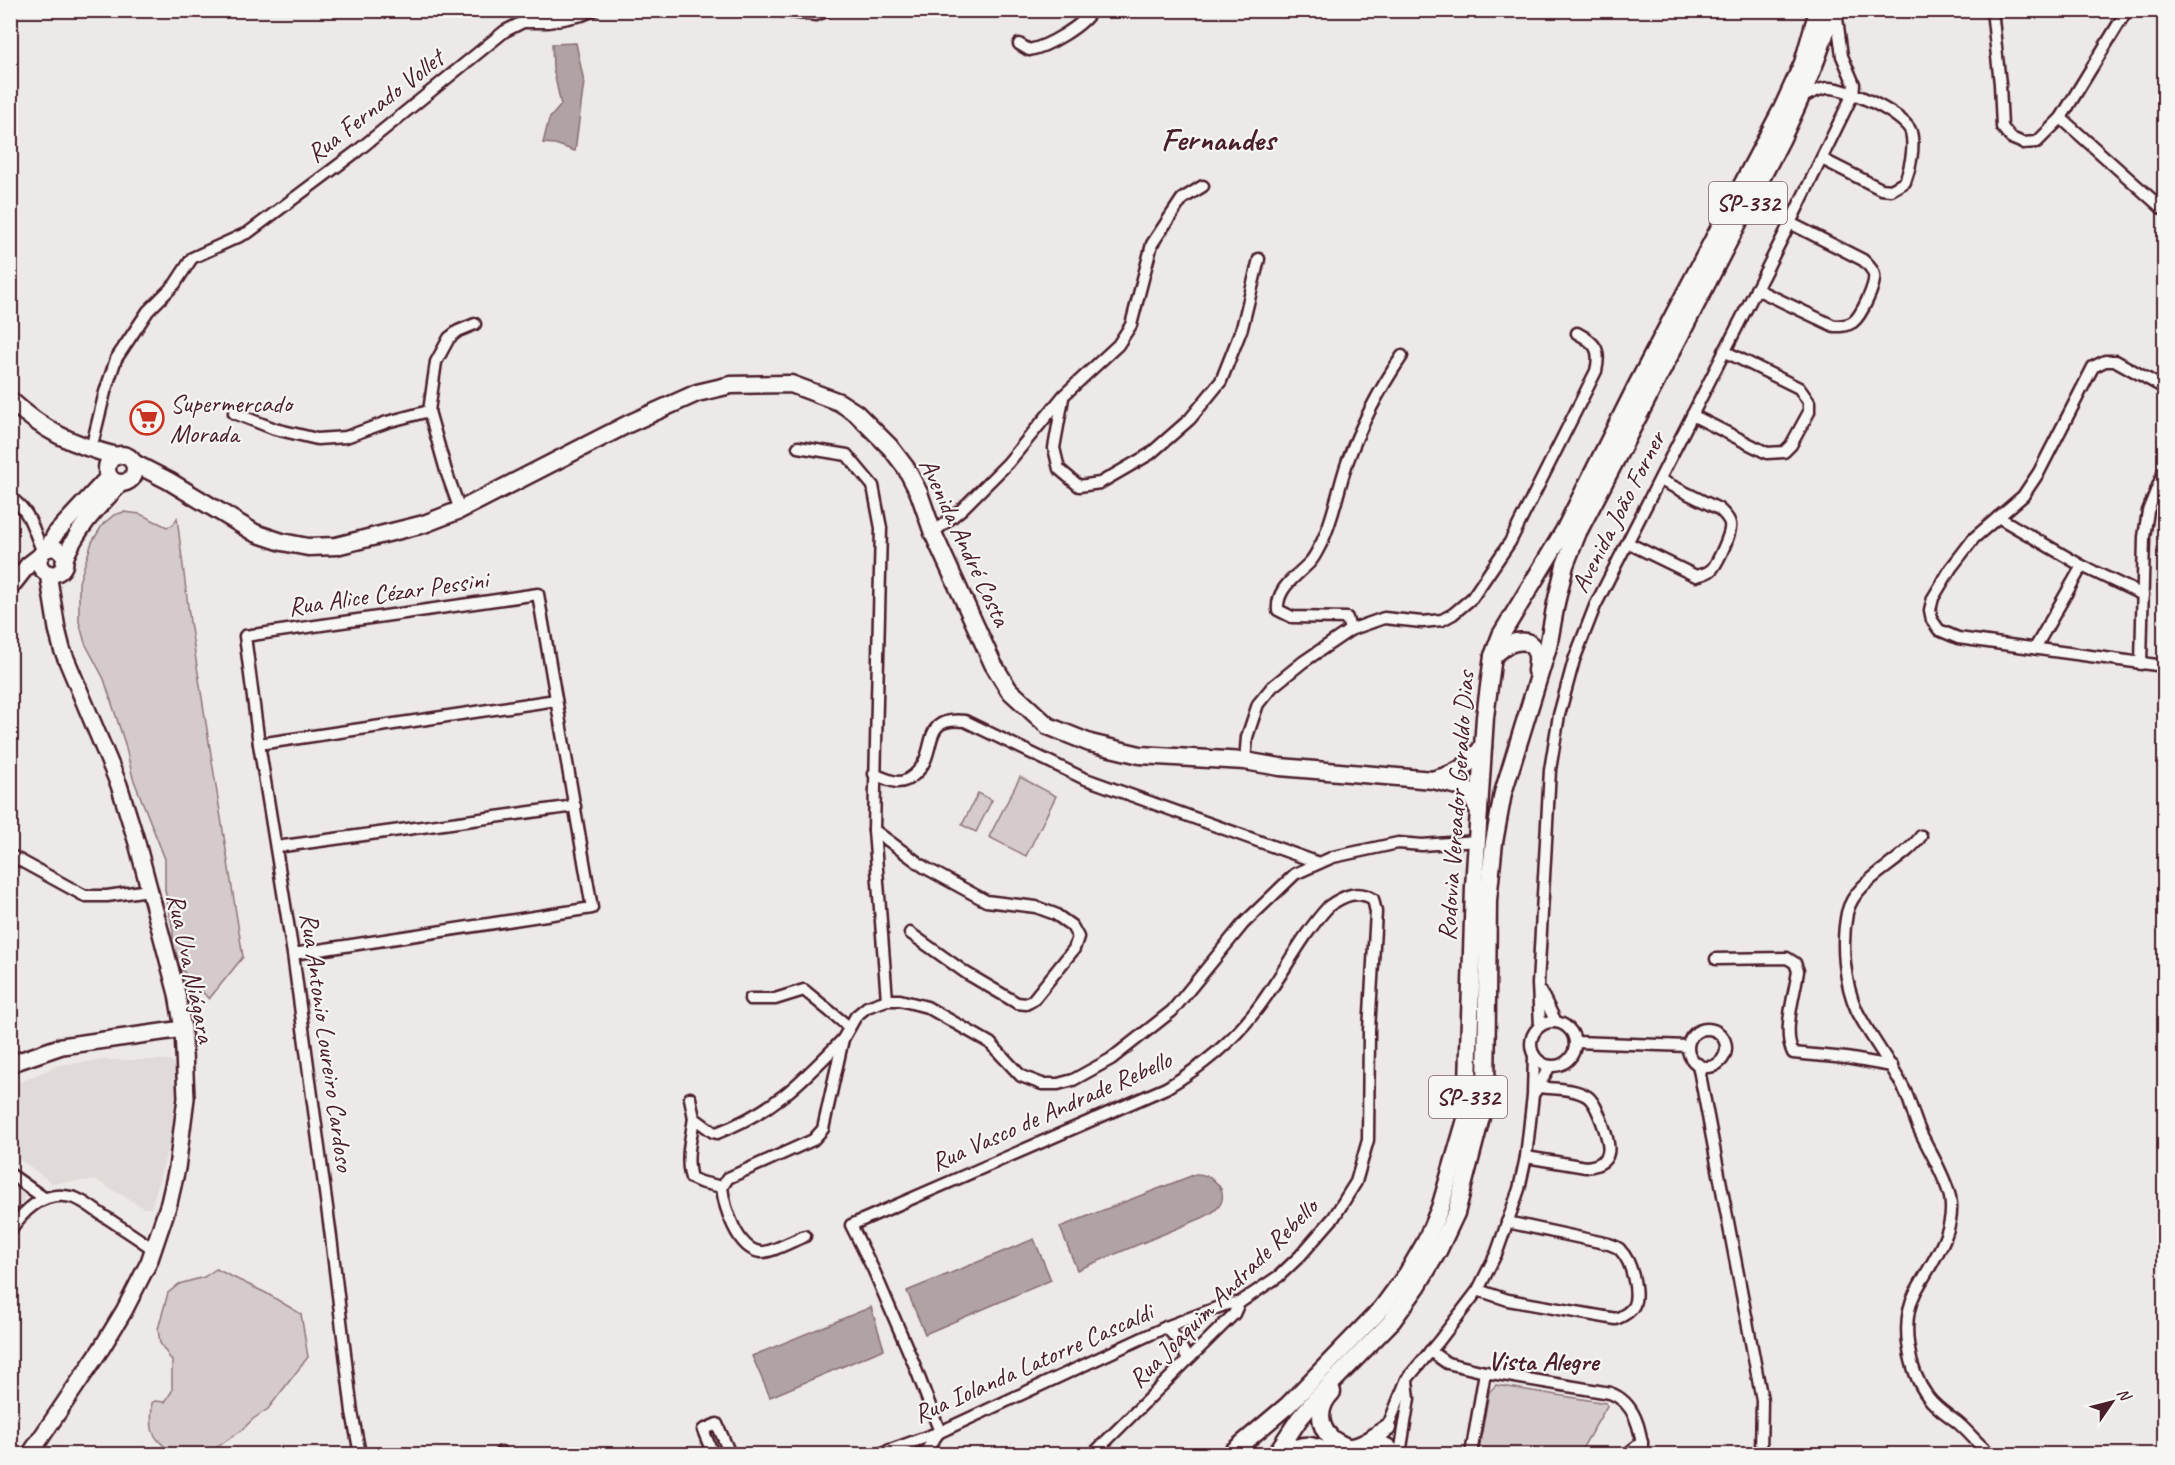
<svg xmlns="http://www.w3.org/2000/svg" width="2175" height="1465" font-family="Caveat,sans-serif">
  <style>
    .built { fill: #e0dad8 }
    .green { fill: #d4cbca; stroke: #8f757a; stroke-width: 1.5 }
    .water { fill: #b1a2a3; stroke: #886e73; stroke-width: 1.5 }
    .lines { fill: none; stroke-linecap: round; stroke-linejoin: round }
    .street-casing { stroke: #4a1f2b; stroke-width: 15 }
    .secondary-casing { stroke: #4a1f2b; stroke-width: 20 }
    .primary-casing { stroke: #4a1f2b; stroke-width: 21 }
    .street { stroke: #f6f6f2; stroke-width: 10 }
    .secondary { stroke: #f6f6f2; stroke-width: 15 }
    .primary { stroke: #f6f6f2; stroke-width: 16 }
    .labels { text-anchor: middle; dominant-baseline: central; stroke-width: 4.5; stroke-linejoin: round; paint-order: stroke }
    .shield { fill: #f6f6f2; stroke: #7e6067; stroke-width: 1.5 }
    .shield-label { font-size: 24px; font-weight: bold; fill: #4a1f2b }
    .street-label { font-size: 26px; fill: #4a1f2b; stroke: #f6f6f2 }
    .poi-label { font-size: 26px; fill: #4a1f2b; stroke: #f6f6f2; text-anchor: start }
    .neighbourhood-label { font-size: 27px; font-weight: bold; fill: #4a1f2b; stroke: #f6f6f2 }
    .district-label { font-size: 32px; font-weight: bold; fill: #4a1f2b; stroke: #f6f6f2 }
  </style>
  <rect width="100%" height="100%" fill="#ece9e6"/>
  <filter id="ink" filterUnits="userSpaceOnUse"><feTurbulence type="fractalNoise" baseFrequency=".0167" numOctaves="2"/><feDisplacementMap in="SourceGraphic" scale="12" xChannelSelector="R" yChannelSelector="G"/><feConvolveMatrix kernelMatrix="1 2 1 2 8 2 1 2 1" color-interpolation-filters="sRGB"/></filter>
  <g filter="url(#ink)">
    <g class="built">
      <path d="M105,1060h59l15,4 -4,60 -24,84h-7l-48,-28 -44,3 -41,-30 -1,-66 49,-22z"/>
      <path d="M11,1180l12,8 2,6 -2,9 -12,18z"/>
    </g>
    <g class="green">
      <path d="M124,512l16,2 27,13 6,-2 4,-7 13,104 53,335 -34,42 -36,-39v-29l-8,-41v-31l-32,-81 -8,-34 -21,-65 -19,-36 -6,-21v-40l13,-40 11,-18 11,-9z"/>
      <path d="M1020,777l36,19 -30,60 -37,-19z"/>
      <path d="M978,793l14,7 -16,32 -14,-7z"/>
      <path d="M216,1269l50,24 35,21 7,43 -40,52 -15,10 -11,11 -35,24h-38v-4c-21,-16 -18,-22 -17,-47l3,-2 10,1 7,-11v-30l-12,-18 -2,-14 10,-36 11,-9 25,-7z"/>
      <path d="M1496,1385l110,18 1,3 -28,48h-101l11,-62z"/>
    </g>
    <g class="water">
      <path d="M576,43l8,39 -9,69 -20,-7 -12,-1 6,-24 12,-14 -8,-37 -1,-24z"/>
      <path d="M1196,1174c16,-1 34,17 23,32 -4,6 -11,9 -17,12l-125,52 -17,-43z"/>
      <path d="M1034,1239l17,41 -126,54 -18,-43z"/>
      <path d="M871,1307l13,42 -114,48 -18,-41z"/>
    </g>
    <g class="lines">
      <g class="street-casing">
        <g id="street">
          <path d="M774,10l42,5 12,-5"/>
          <path d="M1992,10l8,74 2,43 9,11 12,5 14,-1 24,-24 66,-108"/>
          <path d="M1019,44l10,6c18,-3 54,-24 63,-40"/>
          <path d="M1801,98c8,-4 17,-9 26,-10 18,-2 79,27 84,44 4,15 -1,37 -6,50l-14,8 -10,-1 -59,-30"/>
          <path d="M2061,118l103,92"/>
          <path d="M1756,289l78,37c7,0 13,0 19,-4 8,-6 23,-37 21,-47 -1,-6 -7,-11 -11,-15l-73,-37"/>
          <path d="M2164,388l-48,-27h-11l-12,6 -54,105 -16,24 -49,42 -23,30 -18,30 -3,12 2,10 7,10 19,8 206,28"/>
          <path d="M1063,398l-9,50 5,21 20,17 21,-3 50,-29 40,-35 31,-38 21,-53 17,-69"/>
          <path d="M234,413l41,16 42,10 29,-2 41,-15 42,-11"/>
          <path d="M1692,415l75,38 17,-1 7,-7 18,-33v-10l-10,-14 -75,-37"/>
          <path d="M798,447l49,8 26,31 8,42 -7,302 13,170"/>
          <path d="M91,449l14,-57 11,-33 32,-48 27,-27 17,-26 57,-26 107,-80 149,-121 18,-9h26l33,-7 12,-5"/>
          <path d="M11,498c21,15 21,31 32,54"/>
          <path d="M460,510l-14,-39 -17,-60 7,-49 13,-24 9,-7 17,-7"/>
          <path d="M1998,517l84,49 61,29"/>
          <path d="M933,533l29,-24 46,-46 56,-68 54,-50 13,-20 21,-81 30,-45 21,-13"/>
          <path d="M1628,543l68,33c6,-2 12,-2 17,-8 5,-7 19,-35 17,-44 -1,-6 -7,-11 -11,-15l-59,-29"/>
          <path d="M1350,630l-3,-12 -55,-1 -14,-7c-2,-22 19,-34 32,-48 5,-5 8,-13 12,-20 12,-25 16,-53 25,-79 14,-39 32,-73 55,-107"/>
          <path d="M2035,648l47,-82"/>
          <path d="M2141,664l3,-127 4,-26 16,-40"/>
          <path d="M259,744l297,-44"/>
          <path d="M1245,761l2,-24 11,-33 14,-17 31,-25 47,-32 34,-12 38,4 20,-2 11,-6 19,-16 38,-56 86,-171c5,-21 0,-28 -19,-38"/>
          <path d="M874,774c7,3 16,7 23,8 8,0 12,-3 17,-7 27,-23 3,-59 51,-54l118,57 236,85"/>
          <path d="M874,830l50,37 62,34 50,6 19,7 17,12 6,11 -4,12 -41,51 -7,4 -9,-1 -51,-30 -56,-40"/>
          <path d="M1921,836c-19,27 -66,43 -74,77 -6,30 -3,70 10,98 14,27 33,51 47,78 7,13 9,28 16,42 10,22 24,42 30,66 7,35 -20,67 -35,96 -15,30 -7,77 13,104 8,11 20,18 30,26 12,10 21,23 33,31"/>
          <path d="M276,847l299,-41"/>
          <path d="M10,855l75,41h22l42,-6"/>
          <path d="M293,954l299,-46 -54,-314 -293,42 14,108 34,210 38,283 21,175 8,42"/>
          <path d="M1716,959l71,-1 8,5 3,8c-3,22 -16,61 -5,82l53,5 46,8"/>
          <path d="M1540,990l16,32"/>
          <path d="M750,999h25l29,-9 45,37"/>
          <circle cx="1553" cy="1044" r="22"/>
          <path d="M1540,1026l-2,-42 12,-214 9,-55 15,-55 21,-54 195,-383 63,-129 1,-10 -12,-28 -6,-45"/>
          <circle cx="1707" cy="1048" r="19"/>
          <path d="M1575,1042l113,4"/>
          <path d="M1698,1064l64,336 -1,54"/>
          <path d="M1535,1092l15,-26"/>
          <path d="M690,1098l4,20 19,14 4,1c57,-22 84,-51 126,-94"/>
          <path d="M694,1118c-3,20 -9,41 -3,60l9,4 22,5"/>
          <path d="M1526,1157l60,10c9,-1 20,-4 22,-14 3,-11 -11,-49 -20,-56 -13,-9 -35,-8 -50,-10"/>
          <path d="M10,1174l34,24"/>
          <path d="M10,1231c15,-23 36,-42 65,-33 11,4 22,14 32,20 15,10 31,20 46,31"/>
          <path d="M805,1236c-11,4 -34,17 -44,16 -24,-2 -37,-46 -39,-65l6,-9 85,-38 10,-11 20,-90 13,-23 11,-9 20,-7h13l27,7 63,36 31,33 21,8h16l15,-4 38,-21 61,-48 71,-87 52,-50 38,-17 65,-14 24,2 55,-4"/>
          <path d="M1478,1290l30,10 108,19c7,-3 15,-7 18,-14 5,-14 -3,-44 -13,-54 -2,-4 -8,-5 -12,-7l-102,-22"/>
          <path d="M1166,1327l11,12 10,19"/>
          <path d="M1430,1351l17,12 38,9 125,21c25,9 31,37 33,61"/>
          <path d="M940,1432l-26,-68 -40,-93 -23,-46 315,-137c34,-20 64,-44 88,-75 27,-34 46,-76 75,-107 14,-10 29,-17 44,-7l3,13 -7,118 -1,110 -12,42 -22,35 -34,39 -21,20 -40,27 -5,11 -141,140"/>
          <path d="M1381,1441l8,4 10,9"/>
          <path d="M500,1454l1,-2"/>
          <path d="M713,1454l-10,-24 14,-6 13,30"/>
          <path d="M879,1454l61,-22 226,-105 61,-23 12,-1"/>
          <path d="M924,1454l15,-22"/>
          <path d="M1372,1454l15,-26 20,-49 32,-38 39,-51 19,-38 22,-63 7,-32 7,-62 1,-40"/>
          <path d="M1400,1454l9,-56 -2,-17"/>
          <path d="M1471,1454l14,-82"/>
          <path d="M1627,1454l15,-12"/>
        </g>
      </g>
      <g class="secondary-casing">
        <g id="secondary">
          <circle cx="52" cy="561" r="13"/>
          <path d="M47,549l9,-16 53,-57"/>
          <path d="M64,561c12,-32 34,-54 57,-78"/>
          <path d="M10,588l18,-23 13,-10"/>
          <path d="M10,1064l52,-18 121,-17"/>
          <path d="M30,1454l71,-105 23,-38 25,-49 20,-59 8,-35 9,-70 -3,-69 -6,-35 -40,-151 -18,-58 -57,-136 -5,-20 -9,-56"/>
        </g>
      </g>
      <g class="primary-casing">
        <g id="primary">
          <path d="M10,400c34,31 61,44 106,56"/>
          <circle cx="121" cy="469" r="14"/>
          <path d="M134,463l35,18 86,52 27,9 26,5 28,-1 88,-22 36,-14 168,-86 69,-31 34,-8 60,-1 48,18 17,11 34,34 16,21 13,25 14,40 60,131 16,26 39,36 42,17 50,12 105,6 35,6 153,13 29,7 6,4 11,20"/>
          <path d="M1493,656c10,-8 19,-17 34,-14 12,8 11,16 9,29"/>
          <path d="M1435,779c22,-5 35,-14 48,-33"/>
          <path d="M1332,1392c-15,15 -15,36 3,49 4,2 9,5 13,6 14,1 28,-12 39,-19"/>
          <path d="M1230,1454l58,-49 94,-97 25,-34 18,-31 15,-35 27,-92 7,-229 11,-170 8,-61 8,-21 63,-104 73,-146 145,-276 21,-46 15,-53"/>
          <path d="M1276,1454l23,-35 17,-20 76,-78 26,-36 20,-34 18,-38 30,-115 2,-198 6,-58 9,-49 45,-146 8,-44 9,-38 13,-33 21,-40 182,-352c20,-42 39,-84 51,-130"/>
          <path d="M1284,1454c22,-13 28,-9 50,0"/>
        </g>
      </g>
      <use href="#street" class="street"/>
      <use href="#secondary" class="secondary"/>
      <use href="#primary" class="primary"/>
    </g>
  </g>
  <defs>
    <g id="supermarket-ring" transform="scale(1.725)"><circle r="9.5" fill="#f6f6f2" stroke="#c8321e" stroke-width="1.5"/><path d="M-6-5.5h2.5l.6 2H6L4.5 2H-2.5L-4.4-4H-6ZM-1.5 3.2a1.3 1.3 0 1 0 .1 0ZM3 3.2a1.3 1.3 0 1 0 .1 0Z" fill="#c8321e"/></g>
  </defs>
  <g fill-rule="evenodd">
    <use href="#supermarket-ring" x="147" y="418"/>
  </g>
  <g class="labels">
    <g class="shield">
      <rect x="1709" y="182" width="78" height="42" rx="4.5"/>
      <rect x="1429" y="1076" width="78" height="42" rx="4.5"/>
    </g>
    <g class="shield-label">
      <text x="1748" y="203">SP-332</text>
      <text x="1468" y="1097">SP-332</text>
    </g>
    <g class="street-label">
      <text transform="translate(375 106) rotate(-38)">Rua Fernado Vollet</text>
      <text transform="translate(1618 512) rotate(-63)">Avenida João Forner</text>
      <text transform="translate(965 542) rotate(65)">Avenida André Costa</text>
      <text transform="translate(388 593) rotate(-8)">Rua Alice Cézar Pessini</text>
      <text transform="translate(1456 806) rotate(-86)">Rodovia Vereador Geraldo Dias</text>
      <text transform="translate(191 968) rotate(78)">Rua Uva Niágara</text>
      <text transform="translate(327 1042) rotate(82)">Rua Antonio Loureiro Cardoso</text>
      <text transform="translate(1051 1111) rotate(-24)">Rua Vasco de Andrade Rebello</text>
      <text transform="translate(1223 1293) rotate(-45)">Rua Joaquim Andrade Rebello</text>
      <text transform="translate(1033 1363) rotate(-24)">Rua Iolanda Latorre Cascaldi</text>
    </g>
    <g class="poi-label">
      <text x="170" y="403">Supermercado<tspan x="170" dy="30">Morada</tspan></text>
    </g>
    <g class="neighbourhood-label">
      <text x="1543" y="1361">Vista Alegre</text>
    </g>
    <g class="district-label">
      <text x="1218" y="139">Fernandes</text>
    </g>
  </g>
  <rect width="2175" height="1465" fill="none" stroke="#f6f6f2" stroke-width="36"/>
  <rect x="18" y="18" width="2139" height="1429" fill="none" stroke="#4a1f2b" stroke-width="2" filter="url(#ink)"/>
  <g transform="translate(2112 1402) rotate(55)" stroke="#f6f6f2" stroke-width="4.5" paint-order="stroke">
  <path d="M0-4.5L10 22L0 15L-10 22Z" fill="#4a1f2b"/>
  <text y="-9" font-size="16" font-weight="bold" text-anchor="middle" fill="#4a1f2b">N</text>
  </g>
</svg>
